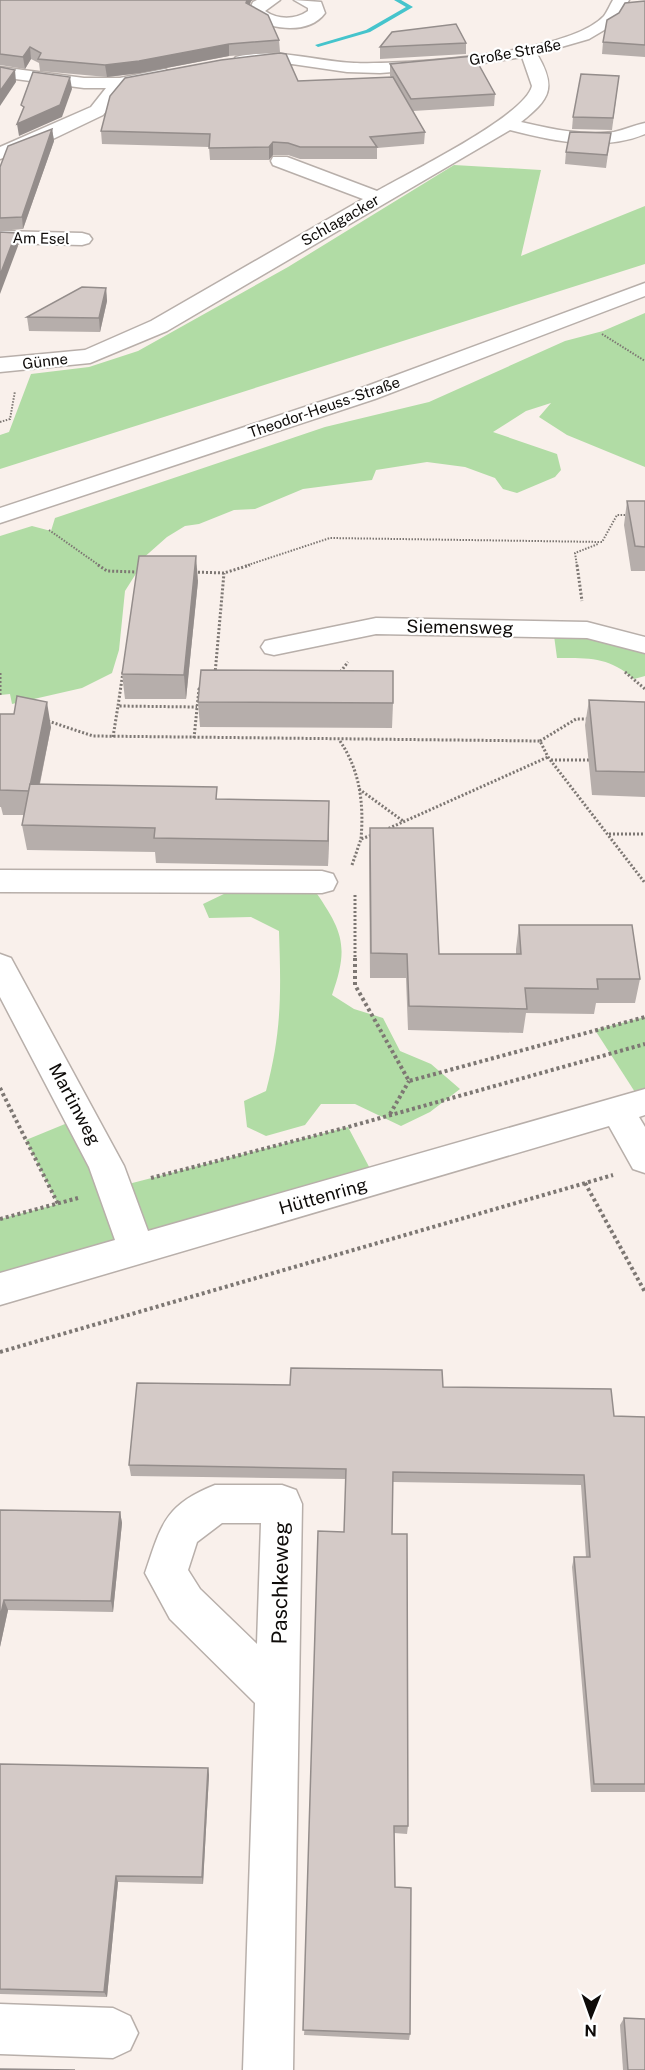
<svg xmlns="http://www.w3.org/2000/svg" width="645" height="2070" font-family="'Public Sans',sans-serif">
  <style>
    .green { fill: #b1dca5 }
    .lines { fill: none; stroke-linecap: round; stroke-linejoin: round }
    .stream { fill: #45c4cc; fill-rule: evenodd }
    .minor-casing { stroke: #b8afaa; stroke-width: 3 }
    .path-far2 { stroke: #7d7773; stroke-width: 2; stroke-dasharray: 1.5 1.5; stroke-linecap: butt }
    .path-far1 { stroke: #7d7773; stroke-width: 3; stroke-dasharray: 2 2; stroke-linecap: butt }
    .path { stroke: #7d7773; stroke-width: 4; stroke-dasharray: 3 3; stroke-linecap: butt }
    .minor { fill: #fff; fill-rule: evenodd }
    .wall { fill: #b6aeab }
    .shaded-wall { fill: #948d8b }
    .building { fill: #d4cac7; stroke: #948d8b; stroke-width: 1.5 }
    .labels { text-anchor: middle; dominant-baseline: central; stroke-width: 4.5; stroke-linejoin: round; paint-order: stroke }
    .far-street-label { font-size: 15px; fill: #0e0b09; stroke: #fff }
    .street-label { font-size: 18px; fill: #0e0b09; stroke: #fff }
    .near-street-label { font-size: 21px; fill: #0e0b09; stroke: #fff }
  </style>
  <rect width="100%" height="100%" fill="#f9f0eb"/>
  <g class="green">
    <path d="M454,165l87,5 -20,86 124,-50v58l-645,205v-34l9,-3 22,-58 58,-7 49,-16 150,-84z"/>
    <path d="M645,313v154l-78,-32 -28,-18 12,-14 -25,8 -33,21 64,22 4,16 -6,7 -38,16 -14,-4 -8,-11 -30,-11 -38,-5 -51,8 -4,10 -69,9 -48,20 -21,1 -35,14 -14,2 -18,11 -26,23 -4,12 -12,19 -6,59 -7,23 -30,15 -70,16 -2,-10 -10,1v-159l32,-10 19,5 4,-13 270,-91 104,-25 136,-61 38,-10z"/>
    <path d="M553,628l92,17v31l-11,3c-25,-22 -44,-21 -77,-21z"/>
    <path d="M313,888c29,42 37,57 19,107l22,14 29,9 17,33 31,13 29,25 -30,23 -29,14 -46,-22h-34l-16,21 -39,11 -19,-9 -3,-26 22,-10c16,-60 15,-99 13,-160l-28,-14 -42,1 -6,-14 25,-12z"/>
    <path d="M645,1017v85l-3,1 -47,-73z"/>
    <path d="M82,1117l31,71 235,-61 28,53 -376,109v-70l58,-15 -32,-64z"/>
  </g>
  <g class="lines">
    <path class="stream" d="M394,0h7l12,7 -43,25 -52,15 -3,-2 51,-15 40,-23z"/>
    <g class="minor-casing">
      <g id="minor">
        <path d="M257,0h23l-15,11c13,9 30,9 43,0v-3l-14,-8 27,2 4,11c-16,22 -55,17 -75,3l-2,-3 5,-11z"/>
        <path d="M613,0h16l-13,23 -27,16 -52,15c20,34 13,45 -16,68 30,7 62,14 93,10 11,-2 20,-7 31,-9v11c-43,18 -92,7 -135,-4l-343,201 -77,32 -90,9v-14l85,-8 66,-29 212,-122 -90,-34 -2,-4 2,-4h14l90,34c31,-18 148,-75 155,-105l-10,-29 -64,10 -78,6 -33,-1 -55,-8 -50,2 -6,-1 -3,-4 3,-4c41,-10 78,4 118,6 52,2 215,-9 250,-47 3,-4 6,-11 9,-16z"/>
        <path d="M0,67l84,11h36l45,-9 9,5 -3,4 -45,9 -23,28 -71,34 -32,10v-12l91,-40 15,-19h-22l-84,-11z"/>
        <path d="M0,231l82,2 7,2 3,4 -3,4 -7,2 -82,-2z"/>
        <path d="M645,283v13l-270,103 -375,124v-15l359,-119z"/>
        <path d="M376,618l211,4 58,15v16l-58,-15 -211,-4 -102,21 -9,-2 -4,-6 4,-6 9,-2z"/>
        <path d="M0,870l322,1 11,3 4,8 -4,8 -11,3 -322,-1z"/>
        <path d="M0,954l11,4 113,208 24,65 497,-142v26l-6,2 6,10v46l-12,-4 -24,-43 -609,179v-32l115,-33 -26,-73 -89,-170z"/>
        <path d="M215,1485h67l14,5 6,14 -9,566h-50l12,-367 -85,-84 -25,-46c16,-47 19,-68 70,-88zM222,1523h39l-4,121 -57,-55 -12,-19 9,-28z"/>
        <path d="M0,2004l113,4 17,8 8,17 -8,17 -17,8 -113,-4z"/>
      </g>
    </g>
    <g class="path-far2">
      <path d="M602,334l43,27"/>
      <path d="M0,422l10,-3 5,-28"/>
      <path d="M49,530l51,36"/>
      <path d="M245,566l85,-28 272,4 15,-27h12"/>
      <path d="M577,566l-2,-13 23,-9"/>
    </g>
    <g class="path-far1">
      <path d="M98,565l9,6 30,1"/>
      <path d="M577,565l5,36"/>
      <path d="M194,572l30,1 26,-8"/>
      <path d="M123,672l-5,34 79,1"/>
      <path d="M625,672l20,17"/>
      <path d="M0,673v24"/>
      <path d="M215,674l9,-101"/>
      <path d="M338,675l10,-13"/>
      <path d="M48,721l45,15 447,5 8,16 97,126"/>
      <path d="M113,737l5,-31"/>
      <path d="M194,738l5,-49 3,-2"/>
      <path d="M340,741c20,30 24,62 21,98"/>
      <path d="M540,741l36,-22h14"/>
      <path d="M551,760h38"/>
      <path d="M359,789l44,32"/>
      <path d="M385,830l163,-73"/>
      <path d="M609,834h36"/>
      <path d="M352,865l9,-26 11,-4"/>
      <path d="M355,895v65"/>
    </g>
    <g class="path">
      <path d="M355,958v27l54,96 236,-64"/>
      <path d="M0,1088l58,116"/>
      <path d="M390,1114l19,-33"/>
      <path d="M151,1178l197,-51 297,-83"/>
      <path d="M585,1183l60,109"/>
      <path d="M0,1219l78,-21"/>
      <path d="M0,1352l613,-177"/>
    </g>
    <use href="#minor" class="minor"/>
  </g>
  <g class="wall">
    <path d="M0,0h253l-2,1 -1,4 29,35 1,12 -51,4 -89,17 -33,4 -67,-6 -1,-8 -8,-4 -6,10 -25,-4z"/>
    <path d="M645,1v56l-43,-3 1,-12z"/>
    <path d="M466,43v11l-86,5v-12z"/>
    <path d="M390,64l105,30 -1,12 -81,5 12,21 -1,12 -47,4v11h-77l-12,-4h-15l-4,5h-59l-1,-13 -107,-3 -1,-13 197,-50 93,-4 -1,-1z"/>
    <path d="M619,76l-7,54 -40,-1 1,-12z"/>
    <path d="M52,129l2,12 -31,88 -23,2v-64z"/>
    <path d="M611,133l-5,35 -41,-4 1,-12z"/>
    <path d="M106,288l1,13 -7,31 -71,-1 -2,-14z"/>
    <path d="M627,501h18v70h-14l-7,-46z"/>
    <path d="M198,581l-12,118h-61l-3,-25z"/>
    <path d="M589,700l56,2v95l-53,-2 -7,-70z"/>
    <path d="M198,702l195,1 -1,25 -192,-1z"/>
    <path d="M0,714l51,13 -11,57 177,15 112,26 -1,41 -172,-3 -1,-11 -128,-2 -5,-25 2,-10h-21l-2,-8h-1z"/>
    <path d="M370,828l69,126h77v-5l3,-24 121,54 -5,24h-39l-2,11 -68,-1 -3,20 -115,-3 -2,-52h-36l-1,-126z"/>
    <path d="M443,1387l171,29 31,1v375h-54l-19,-225 2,-10h12l-5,-72 -188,-3 -1,52 16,292 -1,8 -13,-1 1,54 15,147 -1,6 -105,-5 40,-503 2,-53 -215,-3 -2,-11z"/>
    <path d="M0,1510l120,2 2,11 -9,89 -105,-2 -8,37z"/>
    <path d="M0,1764l208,4 1,7 -6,109 -85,-2 -11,115 -107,-3z"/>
    <path d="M624,2018l21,52h-22l-3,-45z"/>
  </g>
  <g class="shaded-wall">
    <path d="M247,0h6l-2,1 -5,13v-11z"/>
    <path d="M229,44v12l-89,17 -33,4 -2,-12z"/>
    <path d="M30,47l1,12 -6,10 -2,-12z"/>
    <path d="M15,70l1,12 -16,24v-15z"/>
    <path d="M70,77l2,12 -10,28 -43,19 -2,-12z"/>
    <path d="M52,129l2,12 -31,88 -1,-12z"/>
    <path d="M273,142v13l-4,5v-13z"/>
    <path d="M16,233l2,13 -18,48v-19z"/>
    <path d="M106,288l1,13 -7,31 -1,-14z"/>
    <path d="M196,556l2,25 -12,118 -2,-24z"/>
    <path d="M47,702l4,25 -18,89 -4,-25z"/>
    <path d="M329,801v24l-1,41v-25z"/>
    <path d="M120,1512l2,11 -9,89 -2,-11z"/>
    <path d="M4,1600l4,10 -8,37v-29z"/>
    <path d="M208,1768l1,7 -6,109 -1,-7z"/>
    <path d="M116,1876l2,6 -11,115 -3,-5z"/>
  </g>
  <g class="building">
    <path d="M0,0h247l-1,3 22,12 11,25 -50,4 -90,17 -34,4 -67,-6 3,-6 -11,-6 -7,10 -23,-3z"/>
    <path d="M645,1v44l-42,-3 4,-22 12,-7 6,-10z"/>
    <path d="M456,24l10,19 -86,4 12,-15z"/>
    <path d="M280,53l6,1 12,27 95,-4 32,55 -55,5 7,10h-77l-12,-4 -15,-1 -4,5 -60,1 1,-14 -109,-3 9,-35 15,-18 96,-18z"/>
    <path d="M474,56l21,38 -84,5 -21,-35z"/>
    <path d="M0,67l15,3 -15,21z"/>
    <path d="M33,72l37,5 -10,28 -43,19 7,-17 -3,-2z"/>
    <path d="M581,74l38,2 -6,42 -40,-1z"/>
    <path d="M52,129l-30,88 -22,1v-51l8,-21z"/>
    <path d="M570,132l41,1 -4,22 -41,-3z"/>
    <path d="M0,232l16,1 -16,42z"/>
    <path d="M82,287l24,1 -7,30 -72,-1z"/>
    <path d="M627,501h18v46l-10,-1z"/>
    <path d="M139,556h57l-12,119 -62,-1z"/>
    <path d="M201,670l192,1v32l-195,-1z"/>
    <path d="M17,696l30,6 -18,89 -29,-1v-76h14z"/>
    <path d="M589,700l56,2v70l-49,-1z"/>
    <path d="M30,784l187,3 -1,12 113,2 -1,40 -174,-3 1,-10 -133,-3z"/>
    <path d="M370,828h63l6,126h82l-2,-29h113l8,54h-43l1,10 -73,-1 2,21 -118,-3 -2,-52 -36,-1z"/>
    <path d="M291,1368l151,2 1,17 168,2 3,27 31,1v367h-51l-20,-227h16l-6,-82 -191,-3 -1,62h15l1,292h-14l1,61 16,1 -1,146 -107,-4 15,-499 26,1 2,-63 -217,-4 8,-82 153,2z"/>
    <path d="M0,1510l120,2 -9,89 -107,-1 -4,18z"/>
    <path d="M0,1764l208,4 -6,109 -86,-1 -12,116 -104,-3z"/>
    <path d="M624,2018l21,1v51h-17z"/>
    <path d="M0,2069l75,1h-75z"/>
  </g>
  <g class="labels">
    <g class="far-street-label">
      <text transform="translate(515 52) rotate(-10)">Große Straße</text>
      <text transform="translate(340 220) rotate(-30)">Schlagacker</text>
      <text transform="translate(41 238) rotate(1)">Am Esel</text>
      <text transform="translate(45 361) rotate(-7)">Günne</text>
      <text transform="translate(324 407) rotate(-19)">Theodor-Heuss-Straße</text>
    </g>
    <g class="street-label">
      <text transform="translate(460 627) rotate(1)">Siemensweg</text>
      <text transform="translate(75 1104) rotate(62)">Martinweg</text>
      <text transform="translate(323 1196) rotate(-16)">Hüttenring</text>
    </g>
    <g class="near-street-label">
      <text transform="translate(280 1583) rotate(-89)">Paschkeweg</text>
    </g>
  </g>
  <g transform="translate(591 2016) rotate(181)" stroke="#ffffff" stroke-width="4.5" paint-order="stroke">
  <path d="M0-4.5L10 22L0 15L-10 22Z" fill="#0e0b09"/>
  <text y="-9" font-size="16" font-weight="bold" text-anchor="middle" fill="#0e0b09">N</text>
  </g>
</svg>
